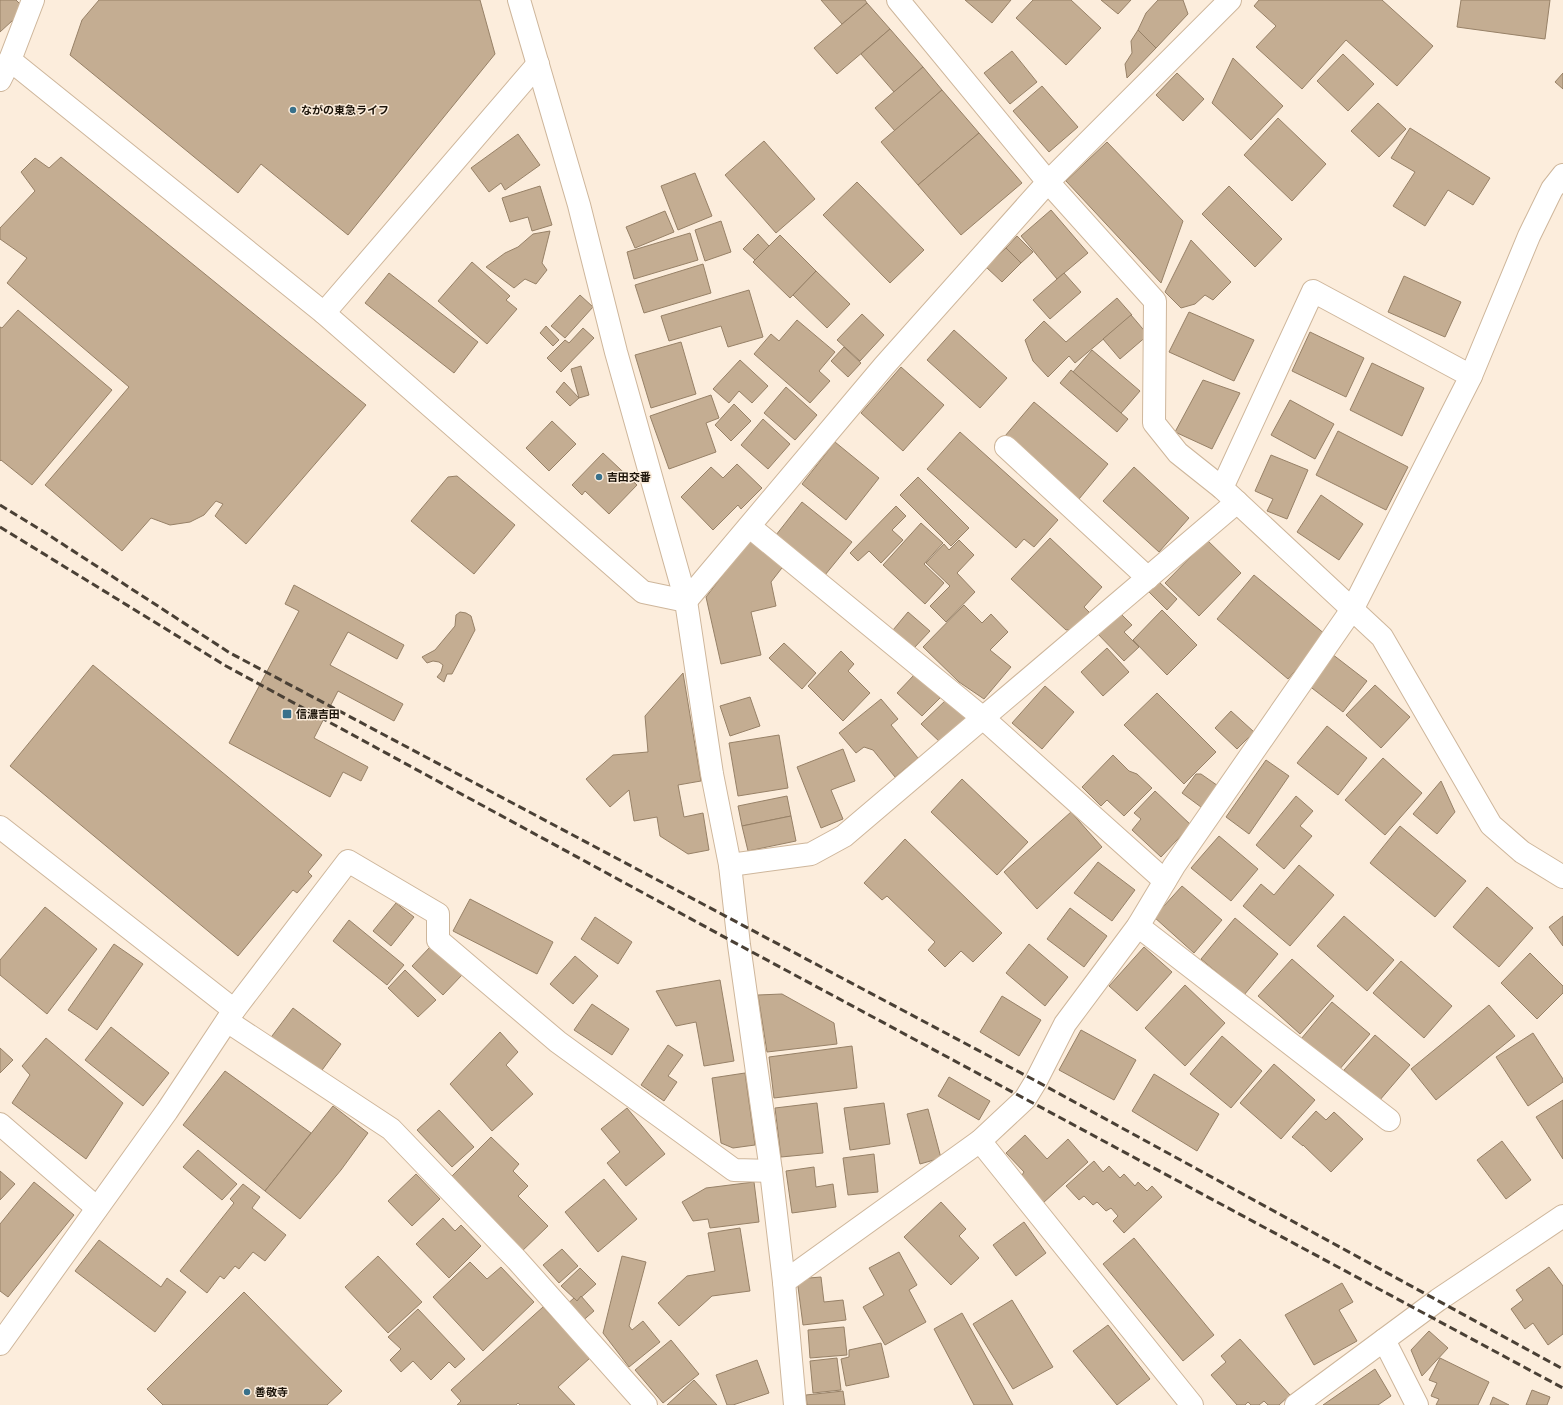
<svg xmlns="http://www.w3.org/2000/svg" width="1563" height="1405" font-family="'IBM Plex Sans','Noto Sans JP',sans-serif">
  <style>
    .building { fill: #c4ad92; stroke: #978167 }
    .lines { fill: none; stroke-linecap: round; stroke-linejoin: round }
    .minor-casing { stroke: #ceb69b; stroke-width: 24 }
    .major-casing { stroke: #ceb69b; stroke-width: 24 }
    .minor { stroke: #fff; stroke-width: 22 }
    .major { stroke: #fff; stroke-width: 22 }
    .rail { stroke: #4a4035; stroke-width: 3; stroke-dasharray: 8 4; stroke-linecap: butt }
    .poi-dot { fill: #39718b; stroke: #fceddc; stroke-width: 1.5 }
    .labels { text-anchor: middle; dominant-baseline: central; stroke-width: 3; stroke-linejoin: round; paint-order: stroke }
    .poi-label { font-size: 11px; font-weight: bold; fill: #1a1208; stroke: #fceddc; text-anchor: start }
  </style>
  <rect width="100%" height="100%" fill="#fceddc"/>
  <g class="building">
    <path d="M0,0h16l9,9 -25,23z"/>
    <path d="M99,0h381l15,54 -147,181 -87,-71 -23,29 -168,-138 12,-35z"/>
    <path d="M821,0h44l2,3 -25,21z"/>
    <path d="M965,0h46l-19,23z"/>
    <path d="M1033,0h38l30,28 -35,37 -50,-47z"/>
    <path d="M1101,0h30l-13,14z"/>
    <path d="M1158,0h25l5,14 -32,34 -18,-18 8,-17z"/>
    <path d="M1259,0h123l51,46 -36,40 -51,-46 -44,49 -46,-42 20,-21 -22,-20z"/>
    <path d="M1461,0h89l-5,39 -88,-12z"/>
    <path d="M867,3l23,26 -53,45 -23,-26z"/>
    <path d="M890,29l33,38 -29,25 -33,-38z"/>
    <path d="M1138,30l18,18 -29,30 -2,-14 7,-11 -1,-12z"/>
    <path d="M1012,51l25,31 -27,22 -26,-31z"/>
    <path d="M1343,54l31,30 -26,27 -31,-30z"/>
    <path d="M1233,58l50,48 -32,34 -39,-37z"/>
    <path d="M923,67l19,23 -47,41 -20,-23z"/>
    <path d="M1177,73l27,26 -21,22 -27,-26z"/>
    <path d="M1563,73v16l-8,-7z"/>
    <path d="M1042,86l36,41 -29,25 -36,-41z"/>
    <path d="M942,90l37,43 -61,52 -37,-43z"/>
    <path d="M1378,103l28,26 -27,28 -28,-26z"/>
    <path d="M1278,118l48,46 -34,37 -48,-46z"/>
    <path d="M1410,128l80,50 -17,27 -25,-15 -23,36 -32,-20 22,-34 -24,-14z"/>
    <path d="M979,133l43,50 -61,52 -43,-50z"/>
    <path d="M518,134l22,31 -35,25 -4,-7 -12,9 -18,-24z"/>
    <path d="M764,141l51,58 -39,34 -51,-58z"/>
    <path d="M1107,142l76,79 -22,62 -95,-102z"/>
    <path d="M61,157l305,248 -120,139 -31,-28 8,-12 -7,-3 -12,14 -14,7 -20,3 -19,-7 -29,33 -77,-66 84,-98 -122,-104 20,-25 -27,-19v-11l35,-37 -14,-19 14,-14 14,10z"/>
    <path d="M695,173l17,43 -34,14 -17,-44z"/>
    <path d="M857,182l67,68 -34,33 -67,-68z"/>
    <path d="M540,186l12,39 -20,6 -4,-14 -18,5 -8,-24z"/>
    <path d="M1229,186l53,53 -27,28 -53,-53z"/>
    <path d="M1051,210l37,43 -31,26 -36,-43z"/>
    <path d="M665,211l9,21 -39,16 -9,-21z"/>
    <path d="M721,221l10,31 -26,9 -10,-31z"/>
    <path d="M550,231l-8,32 5,7 -11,14 -11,-5 -11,9 -28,-21 19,-14 13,-6 15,-13z"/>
    <path d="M690,233l8,27 -64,19 -7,-27z"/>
    <path d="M758,234l11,12 -14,14 -12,-11z"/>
    <path d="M780,235l36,36 -26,27 -37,-36z"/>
    <path d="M1017,236l16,16 -12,11 -15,-15z"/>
    <path d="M1191,240l40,42 -18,18 -8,-5 -10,9 -14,4 -16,-16z"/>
    <path d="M1006,248l15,15 -19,19 -16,-15z"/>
    <path d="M472,262l38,34 -4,4 11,9 -30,35 -49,-43z"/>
    <path d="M703,264l8,29 -67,20 -9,-28z"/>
    <path d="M816,271l34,33 -23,24 -34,-33z"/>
    <path d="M389,273l89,69 -24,31 -89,-70z"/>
    <path d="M1064,273l17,19 -31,27 -17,-19z"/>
    <path d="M1404,276l57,26 -16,35 -57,-25z"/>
    <path d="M749,290l14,47 -35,10 -7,-21 -52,15 -8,-25z"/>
    <path d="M580,295l13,12 -28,31 -14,-12z"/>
    <path d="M1117,298l15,17 -57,48 -6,-7 -21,21 -15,-16 -8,-21 19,-19 22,21z"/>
    <path d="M18,310l94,80 -80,95 -31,-25 -1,1v-134l2,1z"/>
    <path d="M1189,312l65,28 -20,41 -65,-29z"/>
    <path d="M862,314l22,21 -24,26 -23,-21z"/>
    <path d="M1131,315l17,20 -28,24 -17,-20z"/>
    <path d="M797,320l38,32 -16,19 11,10 -20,22 -56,-49 17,-20 8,7z"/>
    <path d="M546,326l13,14 -6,6 -13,-13z"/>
    <path d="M583,328l11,10 -33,34 -14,-14 18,-18 4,3z"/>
    <path d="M954,330l53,48 -27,30 -53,-48z"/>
    <path d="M1310,332l54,26 -18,39 -54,-26z"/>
    <path d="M681,342l15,52 -45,14 -16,-53z"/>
    <path d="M844,347l17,16 -13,14 -17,-16z"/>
    <path d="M1092,350l48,41 -19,22 -48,-41z"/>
    <path d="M740,360l28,26 -16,17 -13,-12 -10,12 -16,-14z"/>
    <path d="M1372,363l52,25 -22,48 -52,-26z"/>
    <path d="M581,366l8,29 -10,3 -8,-29z"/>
    <path d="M901,367l43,38 -41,46 -42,-38z"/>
    <path d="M1071,370l57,49 -11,13 -57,-49z"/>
    <path d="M1203,380l37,13 -28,56 -37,-17z"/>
    <path d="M564,382l15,16 -9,8 -14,-14z"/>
    <path d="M786,387l31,28 -22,25 -31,-27z"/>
    <path d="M711,395l8,23 -13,5 10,29 -47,17 -19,-53z"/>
    <path d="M1290,400l44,24 -19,35 -44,-24z"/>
    <path d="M1034,402l74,62 -29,35 -74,-63z"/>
    <path d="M734,404l17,17 -20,20 -16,-16z"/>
    <path d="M763,419l27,25 -22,25 -27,-24z"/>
    <path d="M552,421l24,23 -27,27 -23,-23z"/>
    <path d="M1338,431l70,36 -22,43 -70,-35z"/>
    <path d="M960,432l98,88 -24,27 -10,-8 -8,9 -89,-79z"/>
    <path d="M835,442l44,36 -33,42 -44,-36z"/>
    <path d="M603,453l34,32 -28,29 -24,-23 -3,4 -10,-10z"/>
    <path d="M1271,455l37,15 -21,49 -20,-8 6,-12 -18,-8z"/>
    <path d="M737,464l25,24 -21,21 -3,-4 -25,25 -32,-33 30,-30 12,11z"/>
    <path d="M1134,467l55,51 -30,34 -56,-51z"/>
    <path d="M457,476l58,49 -41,49 -63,-53 37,-44z"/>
    <path d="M918,477l51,51 -18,18 -51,-51z"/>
    <path d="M1321,495l42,29 -24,36 -42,-28z"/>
    <path d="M802,502l50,40 -27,33 -49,-40z"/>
    <path d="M896,506l10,10 -14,14 11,10 -22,23 -12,-12 -11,10 -8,-8z"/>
    <path d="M921,523l22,20 -19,21 20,19 -19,21 -42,-39z"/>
    <path d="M751,538l34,26 -14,18 5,24 -25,6 10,43 -40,9 -15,-67z"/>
    <path d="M1050,538l52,49 -18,20 5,5 -17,17 -6,1 -55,-51z"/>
    <path d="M959,540l15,15 -17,18 18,19 -29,30 -16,-16 20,-20 -24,-23 18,-19 5,6z"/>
    <path d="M1207,540l34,33 -42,43 -34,-33z"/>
    <path d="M1254,575l72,60 -38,44 -71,-60z"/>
    <path d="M1158,581l19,18 -10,11 -19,-19z"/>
    <path d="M294,585l110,60 -7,14 -49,-27 -18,33 73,39 -9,17 -56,-30 -24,47 54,29 -7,14 -18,-9 -13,25 -101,-54 70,-132 -14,-7z"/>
    <path d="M964,605l18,18 9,-9 17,18 -18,18 21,17 -27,32 -25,-17 -36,-35z"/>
    <path d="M1116,609l16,16 -8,7 15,15 -15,14 -29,-30z"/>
    <path d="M1162,610l35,35 -30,30 -34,-35z"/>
    <path d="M460,612l6,1 5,3 4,14 -23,44h-5l-3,8 -7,-5 4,-5 2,-7 -4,-3 -6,-1 -6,2 -5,-6 13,-7 20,-24 1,-11z"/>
    <path d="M908,612l22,19 -16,17 -21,-18z"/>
    <path d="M784,643l32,30 -14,16 -33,-31z"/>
    <path d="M1107,648l22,24 -26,24 -22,-24z"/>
    <path d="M841,651l13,13 -6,7 22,22 -27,28 -35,-35z"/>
    <path d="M1332,654l35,27 -24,31 -35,-27z"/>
    <path d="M93,665l229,190 -14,17 4,4 -15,17 -4,-3 -55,66 -228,-190z"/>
    <path d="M683,673l18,108 -23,4 6,32 19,-4 6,37 -21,4 -28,-18 -3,-19 -23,4 -5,-31 -19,17 -24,-28 27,-24 35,-3 -3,-36z"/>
    <path d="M915,674l25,24 -18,18 -25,-23z"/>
    <path d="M1375,685l35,32 -29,31 -35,-33z"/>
    <path d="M1045,686l29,26 -32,37 -30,-26z"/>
    <path d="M1157,693l59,59 -32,32 -60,-59z"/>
    <path d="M750,697l10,29 -30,10 -10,-30z"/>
    <path d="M881,699l17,20 -7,6 27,33 -23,19 -22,-27 -9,-3 -8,6 -17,-20z"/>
    <path d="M947,699l19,20 -24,25 -21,-20z"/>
    <path d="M1231,711l23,21 -17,17 -22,-21z"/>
    <path d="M1327,726l40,32 -29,37 -41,-32z"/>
    <path d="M779,735l9,53 -50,8 -9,-53z"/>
    <path d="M843,749l12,32 -24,9 12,29 -22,9 -24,-61z"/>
    <path d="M1113,755l16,16 8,3 15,14 -28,28 -17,-16 -6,6 -19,-19z"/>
    <path d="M1383,758l39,35 -37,42 -40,-35z"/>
    <path d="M1266,760l23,16 -40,58 -23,-17z"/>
    <path d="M1196,774h5l20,14 -16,22 -23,-17z"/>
    <path d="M962,779l66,63 -31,33 -66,-63z"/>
    <path d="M1441,781l14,31 -18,22 -24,-20z"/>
    <path d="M1155,791l36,34 -30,32 -29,-27 9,-11 -7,-6z"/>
    <path d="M787,796l4,20 -49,10 -4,-20z"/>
    <path d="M1296,796l17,15 -13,15 12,10 -28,33 -28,-24z"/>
    <path d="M1071,812l31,35 -65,62 -33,-37z"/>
    <path d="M791,816l5,25 -48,10 -6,-25z"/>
    <path d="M1400,826l66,55 -31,36 -65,-54z"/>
    <path d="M1219,836l39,33 -27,32 -40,-33z"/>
    <path d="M905,839l97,94 -29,29 -12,-11 -16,16 -17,-17 7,-8 -48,-46 -5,4 -18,-17z"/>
    <path d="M1098,862l37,28 -23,31 -38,-28z"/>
    <path d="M1299,865l35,30 -44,51 -47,-40 18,-22 13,11z"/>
    <path d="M1182,886l40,34 -28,33 -40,-36z"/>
    <path d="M1487,887l46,41 -34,39 -46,-40z"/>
    <path d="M470,899l83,43 -16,32 -84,-43z"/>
    <path d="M396,903l18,14 -23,29 -18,-15z"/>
    <path d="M45,907l52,42 -50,65 -47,-39v-15z"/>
    <path d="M1070,908l37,28 -23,31 -37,-28z"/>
    <path d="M1344,916l50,44 -27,31 -50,-45z"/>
    <path d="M1563,916v30l-14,-19z"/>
    <path d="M595,917l37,25 -14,22 -37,-25z"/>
    <path d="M1235,918l43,36 -34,41 -43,-36z"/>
    <path d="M349,920l55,45 -17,20 -54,-44z"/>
    <path d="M114,944l29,20 -46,66 -29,-20z"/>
    <path d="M1029,944l39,33 -23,29 -39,-33z"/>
    <path d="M431,946l31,29 -19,20 -31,-29z"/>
    <path d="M1144,947l28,25 -35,39 -28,-25z"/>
    <path d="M1530,953l33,33v7l-26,26 -36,-36z"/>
    <path d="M575,956l23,20 -25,28 -23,-20z"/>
    <path d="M1292,959l42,37 -34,38 -42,-38z"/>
    <path d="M1401,961l51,45 -28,32 -51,-45z"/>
    <path d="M405,970l31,30 -18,17 -30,-29z"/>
    <path d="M720,980l14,81 -30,5 -8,-44 -20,4 -20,-35z"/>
    <path d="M1185,985l40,38 -40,43 -40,-38z"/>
    <path d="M782,994l52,29 3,21 -70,8 -9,-57z"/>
    <path d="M1002,996l39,24 -22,36 -39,-24z"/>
    <path d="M1332,1002l38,32 -32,37 -37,-32z"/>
    <path d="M592,1004l37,25 -17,26 -38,-25z"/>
    <path d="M1489,1005l26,31 -79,64 -25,-31z"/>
    <path d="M293,1008l48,36 -24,33 -48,-37z"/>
    <path d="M111,1027l58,46 -26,33 -58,-46z"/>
    <path d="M1081,1030l55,30 -22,40 -55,-30z"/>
    <path d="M500,1032l18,20 -12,13 27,29 -41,37 -42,-47z"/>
    <path d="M1533,1033l30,46v3l-35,24 -32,-49z"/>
    <path d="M1375,1035l35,30 -31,36 -35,-31z"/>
    <path d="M1222,1036l40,35 -31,37 -41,-34z"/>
    <path d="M46,1038l77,65 -37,56 -74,-56 18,-28 -8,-9z"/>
    <path d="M668,1045l15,10 -15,21 9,6 -13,19 -23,-16z"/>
    <path d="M852,1046l5,42 -83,10 -5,-41z"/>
    <path d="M0,1048l13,12 -13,13z"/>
    <path d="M1274,1064l41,36 -34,39 -41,-36z"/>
    <path d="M225,1071l86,62 -46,58 -82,-66z"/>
    <path d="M745,1073l10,72 -22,3 -12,-5 -9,-65z"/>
    <path d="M1154,1074l65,40 -22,37 -65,-40z"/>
    <path d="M949,1077l41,24 -11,19 -41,-24z"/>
    <path d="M1563,1100v59l-27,-42z"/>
    <path d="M817,1103l6,50 -42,4 -6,-49z"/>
    <path d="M884,1103l6,41 -40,6 -6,-42z"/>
    <path d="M333,1106l35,27 -27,37 -41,49 -35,-28z"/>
    <path d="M627,1108l38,46 -39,32 -19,-23 13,-11 -19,-23z"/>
    <path d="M928,1109l13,49 -21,6 -13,-50z"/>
    <path d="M439,1110l35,37 -22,20 -35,-37z"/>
    <path d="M1316,1111l10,9 8,-8 29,27 -32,33 -28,-27v1l-11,-9z"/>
    <path d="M1025,1135l22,24 21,-20 20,23 -45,41 -23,-25 4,-6 -18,-19z"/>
    <path d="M491,1137l28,27 -6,7 15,15 -10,10 30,30 -29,28 -72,-73z"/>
    <path d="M1502,1141l29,39 -25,19 -29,-39z"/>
    <path d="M198,1150l39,34 -15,16 -39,-33z"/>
    <path d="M874,1154l4,38 -30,3 -5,-37z"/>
    <path d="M1094,1161l9,11 6,-6 11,12 4,-4 11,12 3,-4 9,9 5,-5 10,11 -38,36 -11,-12 5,-5 -7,-8 -5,3 -9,-9 -4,3 -9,-9 -5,4 -13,-14z"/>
    <path d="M814,1167l2,20 17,-3 3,23 -44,6 -6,-42z"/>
    <path d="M0,1171l15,13 -15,16z"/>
    <path d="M416,1174l24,25 -28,27 -24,-25z"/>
    <path d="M604,1179l33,40 -39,33 -33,-40z"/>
    <path d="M34,1182l40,33 -66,82 -8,-6v-67z"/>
    <path d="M754,1182l5,40 -49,6 -2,-9 -15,2 -11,-19 24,-14z"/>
    <path d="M243,1184l17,13 -8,11 34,27 -21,26 -12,-9 -14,17 -4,-3 -11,13 -4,-3 -13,17 -27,-22 54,-68 -4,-4z"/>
    <path d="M941,1202l25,27 -7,7 20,22 -28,27 -47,-48z"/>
    <path d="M443,1218l12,13 6,-6 20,21 -32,32 -33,-34z"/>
    <path d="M1024,1222l22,31 -30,23 -23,-31z"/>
    <path d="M740,1228l10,63 -38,5 -33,30 -21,-23 29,-27 28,-5 -7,-38z"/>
    <path d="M1134,1238l80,97 -31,26 -80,-97z"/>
    <path d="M99,1240l62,47 6,-9 19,14 -31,40 -80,-61z"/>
    <path d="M562,1249l16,17 -19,17 -16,-18z"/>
    <path d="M899,1252l18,33 -8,5 17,32 -41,23 -22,-38 21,-12 -15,-27z"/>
    <path d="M378,1256l44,46 -34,31 -43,-46z"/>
    <path d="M622,1256l24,6 -17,64 3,4 11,-9 17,21 -31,25 -26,-34z"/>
    <path d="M470,1262l17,17 14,-12 33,35 -51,49 -50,-54z"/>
    <path d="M1549,1267l14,19v48l-15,11 -15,-22 -8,6 -14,-20 12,-9 -7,-10z"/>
    <path d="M580,1268l16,16 -19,17 -16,-15z"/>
    <path d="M821,1277l3,25 19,-2 3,20 -43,5 -6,-46z"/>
    <path d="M1342,1283l11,19 -14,8 18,31 -43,24 -29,-50z"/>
    <path d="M244,1292l98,99 -15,14h-164l-16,-16z"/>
    <path d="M581,1296l13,15 -14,12 -15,-17 9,-8 3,3z"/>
    <path d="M1012,1300l41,67 -40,22 -40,-65z"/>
    <path d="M543,1307l47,51 -32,29 17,18h-55l-2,-2 -2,2h-59l4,-4 -10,-11z"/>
    <path d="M418,1309l47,50 -10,9 -6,-6 -18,18 -18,-19 -12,11 -11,-12 11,-11 -13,-12z"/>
    <path d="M962,1313l51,92h-39l-40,-76z"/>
    <path d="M1108,1325l42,54 -33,26 -44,-54z"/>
    <path d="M844,1327l3,28 -37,3 -2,-28z"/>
    <path d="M1429,1331l19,17 -26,28 -11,-26z"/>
    <path d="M1240,1339l50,56 -11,10h-11l-4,-4 -5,4h-8l-3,-3 -3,3h-8l-26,-30 15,-13 -5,-6z"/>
    <path d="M671,1340l28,34 -36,29 -28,-33z"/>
    <path d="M881,1343l8,34 -43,9 -5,-27 8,-2v-7z"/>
    <path d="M837,1358l4,32 -28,3 -3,-32z"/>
    <path d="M1440,1358l49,24 -11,23h-42l3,-6 -8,-3 6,-13 -8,-3z"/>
    <path d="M757,1360l12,33 -36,12h-6l-11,-30z"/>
    <path d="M1375,1369l16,27 -13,9h-55z"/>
    <path d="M694,1380l23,25h-50z"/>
    <path d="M1532,1390l18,7 -3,8h-21z"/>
    <path d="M843,1391l2,14h-38l-1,-10z"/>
    <path d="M1493,1397l16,8h-19z"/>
  </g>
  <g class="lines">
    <g class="minor-casing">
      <g id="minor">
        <path d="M519,0l60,205 37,147 70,249 26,173 18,91 9,80 32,226 13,111 11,123"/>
        <path d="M898,0l150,182 107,119 -1,122 24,30 44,35 160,149 109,188 31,27 41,25"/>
        <path d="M10,60l314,253 319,279 43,9"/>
        <path d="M324,313l214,-249"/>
        <path d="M1471,376l58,-140 23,-47 11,-14"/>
        <path d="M1006,447l142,131"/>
        <path d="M750,527l233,191 182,163"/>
        <path d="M686,601l198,-235 164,-184 182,-182"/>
        <path d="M0,827l234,183"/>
        <path d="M730,865l81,-11 33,-18 393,-334"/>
        <path d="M1138,926l251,194"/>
        <path d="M227,1021l164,108 126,131 129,145"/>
        <path d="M0,1124l97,84"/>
        <path d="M980,1141l212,264"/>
        <path d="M784,1282l196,-141 45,-42 11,-18 29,-57 73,-98 36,-60 179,-258 118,-232 -158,-85 -91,197"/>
        <path d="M1384,1340l33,65"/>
        <path d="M0,1344l167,-233 67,-101 114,-149 90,53v26l120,102 176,128 37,1"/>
        <path d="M1296,1405l142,-105 125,-84"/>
      </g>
    </g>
    <g class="major-casing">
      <path id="major" d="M0,80l10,-20 23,-60"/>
    </g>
    <use href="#minor" class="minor"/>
    <use href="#major" class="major"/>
    <g class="rail">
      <path d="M0,505l41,25 189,123 806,428 527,288"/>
      <path d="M0,527l226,139 513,279 824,443"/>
    </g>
  </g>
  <g class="poi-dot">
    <circle cx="293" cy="110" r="4"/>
    <circle cx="599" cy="477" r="4"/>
    <rect x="282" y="709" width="10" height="10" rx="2"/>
    <circle cx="247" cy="1392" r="4"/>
  </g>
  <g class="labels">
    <g class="poi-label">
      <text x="301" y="110">ながの東急ライフ</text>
      <text x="607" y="477">吉田交番</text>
      <text x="296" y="714">信濃吉田</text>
      <text x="255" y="1392">善敬寺</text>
    </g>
  </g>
</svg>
